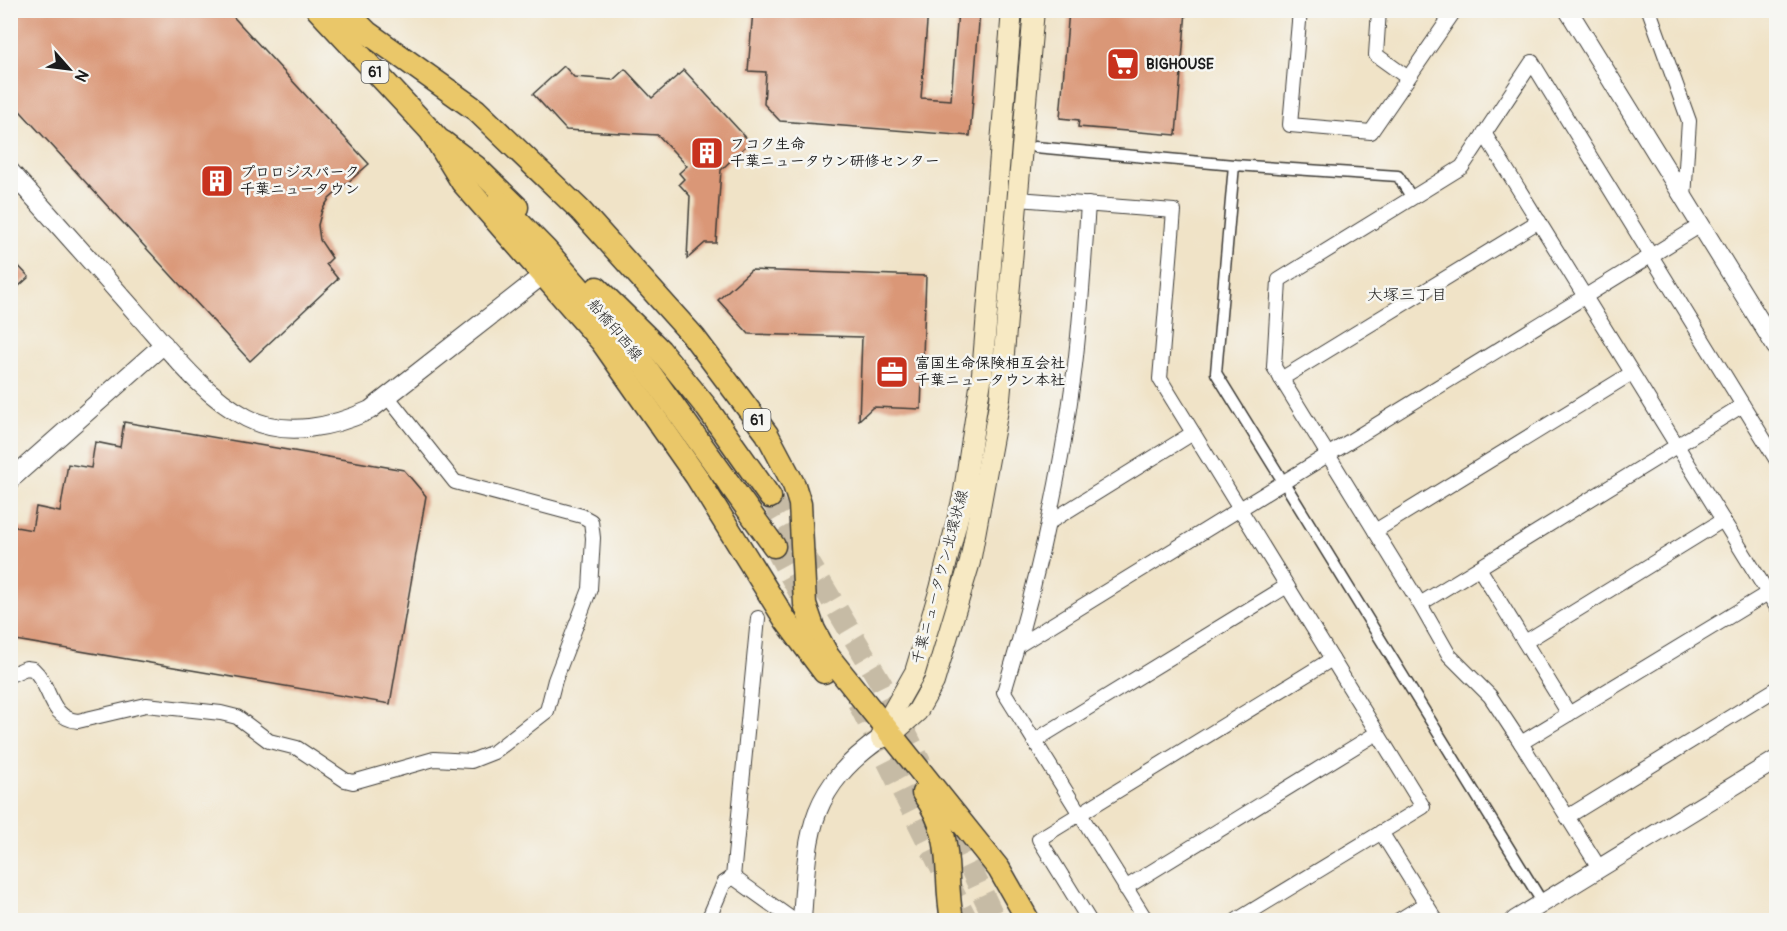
<svg xmlns="http://www.w3.org/2000/svg" width="1787" height="931" font-family="Pangolin,'Klee One',sans-serif">
  <style>
    .building { fill: #da9777 }
    .lines { fill: none; stroke-linecap: round; stroke-linejoin: round }
    .primary-tunnel { stroke: #c6bba5; stroke-width: 22; stroke-dasharray: 22 11; stroke-linecap: butt }
    .pedestrian-casing { stroke: #3c3a36; stroke-width: 13 }
    .minor-casing { stroke: #3c3a36; stroke-width: 16 }
    .tertiary-casing { stroke: #3c3a36; stroke-width: 20 }
    .secondary-casing { stroke: #3c3a36; stroke-width: 22 }
    .primary-casing { stroke: #3c3a36; stroke-width: 25 }
    .pedestrian { stroke: #fff; stroke-width: 10 }
    .minor { stroke: #fff; stroke-width: 14 }
    .tertiary { stroke: #fff; stroke-width: 18 }
    .secondary { stroke: #f7e9c3; stroke-width: 20 }
    .primary { stroke: #eac769; stroke-width: 22 }
    .labels { text-anchor: middle; dominant-baseline: central; stroke-width: 5; stroke-linejoin: round; paint-order: stroke }
    .shield { fill: #f6f6f2; stroke: #5d5d5c; stroke-width: 1.5 }
    .shield-label { font-size: 14px; font-weight: bold; fill: #1c1c1c }
    .poi-label { font-size: 15px; font-weight: bold; fill: #1c1c1c; stroke: #f6f6f2; text-anchor: start }
    .street-label { font-size: 15px; fill: #1c1c1c; stroke: #f6f6f2 }
    .neighbourhood-label { font-size: 16px; fill: #1c1c1c; stroke: #f6f6f2 }
  </style>
  <rect width="100%" height="100%" fill="#f6f6f2"/>
  <filter id="ink" filterUnits="userSpaceOnUse"><feTurbulence type="fractalNoise" baseFrequency=".0167" numOctaves="2"/><feDisplacementMap in="SourceGraphic" scale="12" xChannelSelector="R" yChannelSelector="G"/><feConvolveMatrix kernelMatrix="1 2 1 2 8 2 1 2 1" color-interpolation-filters="sRGB"/></filter>
  <filter id="wash" filterUnits="userSpaceOnUse"><feTurbulence type="fractalNoise" baseFrequency=".008" numOctaves="4" result="noise"/><feDisplacementMap in="SourceGraphic" scale="24" xChannelSelector="R" yChannelSelector="G"/><feGaussianBlur stdDeviation="1.35" result="paint"/><feColorMatrix in="noise" values="0 0 0 0 0 0 0 0 0 0 0 0 0 0 0 0 0 1.4 0 .05"/><feComposite in="paint" operator="in"/></filter>
  <g filter="url(#wash)">
    <rect width="100%" height="100%" fill="#f0e3c7"/>
    <g id="blocks">
      <g class="building">
        <path d="M10,10h217l142,154 -40,35 -7,11 -4,15 2,15 12,18 -6,6 12,15 -88,82 -240,-261z"/>
        <path d="M753,10h175l-7,88 30,2 7,-90h22l-10,126 -190,-15 -16,-17 2,-32 -18,-1z"/>
        <path d="M1069,10h117l-10,125 -98,-8 1,-7 -19,-2z"/>
        <path d="M564,66l10,11 39,3 12,-11 27,29 32,-28 66,72 -29,28 -5,73h-11l-18,16 3,-63 -11,-12 5,-5 -5,-6 8,-7 -29,-31 -92,-5 -33,-36z"/>
        <path d="M10,257l19,20 -19,17z"/>
        <path d="M751,270l175,6 -5,133 -48,-2 -14,13 3,-83 -113,-3 -31,-34z"/>
        <path d="M124,422l280,48 22,26 -36,208 -380,-65v-113l22,4 4,-23 24,5 8,-48 23,4 4,-26 25,5z"/>
      </g>
    </g>
  </g>
  <g filter="url(#ink)">
    <use href="#blocks" fill-opacity="0" stroke="#3c3a36" stroke-width="1.5"/>
    <g class="lines">
      <g class="primary-tunnel">
        <path d="M770,497l112,188 39,79"/>
        <path d="M774,546l33,60"/>
        <path d="M858,702l109,218"/>
        <path d="M941,805l54,115"/>
      </g>
      <g class="pedestrian-casing">
        <g id="pedestrian">
          <path d="M1035,147l199,18 164,11 14,22"/>
          <path d="M1234,165l-18,208 63,102"/>
          <path d="M1288,489l251,408"/>
        </g>
      </g>
      <g class="minor-casing">
        <g id="minor">
          <path d="M1300,10l-10,115 81,7 84,-122"/>
          <path d="M1379,10l-3,45 32,23"/>
          <path d="M1649,10l40,111 -5,77"/>
          <path d="M1484,133l292,473"/>
          <path d="M1018,199l156,12 -14,168 263,428 -186,113"/>
          <path d="M1088,204c-4,58 -7,118 -15,177 -14,105 -38,209 -69,311l142,228"/>
          <path d="M1281,379l258,-158"/>
          <path d="M1743,405l-323,199 -146,-237 5,-87 183,-113 70,-105c81,132 163,264 244,397"/>
          <path d="M1048,523l145,-90"/>
          <path d="M1375,531l257,-158"/>
          <path d="M1479,568l90,146"/>
          <path d="M1420,604l29,51 41,41 31,47"/>
          <path d="M1525,642l198,-122"/>
          <path d="M1019,645l682,-420"/>
          <path d="M10,675l16,-7 7,1c19,17 15,49 45,52l68,-16 75,8 16,4 32,24 28,7 48,32 8,2 81,-23 37,2 23,-9 53,-41 8,-31 35,-91 3,-51 -2,-17 -9,-5 -127,-34 -68,-86"/>
          <path d="M1034,741l253,-155"/>
          <path d="M1567,817l209,-128"/>
          <path d="M1381,832l55,88"/>
          <path d="M1600,869l-79,-126 247,-150"/>
          <path d="M733,877l25,-259"/>
          <path d="M1125,888l252,-155"/>
          <path d="M708,920l16,-37 9,-6 60,43"/>
          <path d="M1089,920l-50,-81 293,-180"/>
          <path d="M1399,920l26,-16"/>
        </g>
      </g>
      <g class="tertiary-casing">
        <g id="tertiary">
          <path d="M1568,10l208,337"/>
          <path d="M10,171c43,48 86,96 128,144 32,36 65,80 109,103 39,20 86,9 123,-8l174,-136"/>
          <path d="M10,480l154,-136"/>
          <path d="M802,920c6,-85 4,-129 79,-182"/>
          <path d="M1515,920l261,-160"/>
        </g>
      </g>
      <g class="secondary-casing">
        <g id="secondary">
          <path d="M881,738l11,-4 25,-22 17,-30 36,-120 30,-163 34,-389"/>
          <path d="M881,738l4,-13 30,-53 25,-83 23,-92 19,-123 30,-364"/>
        </g>
      </g>
      <g class="primary-casing">
        <g id="primary">
          <path d="M318,10l124,133"/>
          <path d="M345,10l23,23 108,77 104,100 114,127 73,97 27,51 6,19 5,100 9,26 14,26 171,213 29,51"/>
          <path d="M432,133l30,49 140,160 94,134 90,145 38,51"/>
          <path d="M443,142l33,25 41,40"/>
          <path d="M498,201l48,49 86,98 142,198"/>
          <path d="M597,288l63,62 47,58 63,89"/>
          <path d="M923,793c33,45 20,78 29,127"/>
        </g>
      </g>
      <use href="#pedestrian" class="pedestrian"/>
      <use href="#minor" class="minor"/>
      <use href="#tertiary" class="tertiary"/>
      <use href="#secondary" class="secondary"/>
      <use href="#primary" class="primary"/>
    </g>
  </g>
  <defs>
    <g id="supermarket-square" transform="scale(1.725)"><rect x="-9" y="-9" width="18" height="18" rx="4" fill="#c8321e" stroke="#f6f6f2"/><path d="M-6-5.5h2.5l.6 2H6L4.5 2H-2.5L-4.4-4H-6ZM-1.5 3.2a1.3 1.3 0 1 0 .1 0ZM3 3.2a1.3 1.3 0 1 0 .1 0Z" fill="#fff"/></g>
    <g id="building-square" transform="scale(1.725)"><rect x="-9" y="-9" width="18" height="18" rx="4" fill="#c8321e" stroke="#f6f6f2"/><path d="M-4-6H4V6H1V3H-1V6H-4ZM-2.5-4.3h1.7v1.8h-1.7ZM.8-4.3h1.7v1.8H.8ZM-2.5-1h1.7V.8h-1.7ZM.8-1h1.7V.8H.8Z" fill="#fff"/></g>
    <g id="office-square" transform="scale(1.725)"><rect x="-9" y="-9" width="18" height="18" rx="4" fill="#c8321e" stroke="#f6f6f2"/><path d="M-6-3h4V-5.5h4V-3h4V5H-6ZM-1-4.5V-3h2v-1.5ZM-6 0V1H6V0Z" fill="#fff"/></g>
  </defs>
  <g fill-rule="evenodd">
    <use href="#supermarket-square" x="1123" y="64"/>
    <use href="#building-square" x="707" y="153"/>
    <use href="#building-square" x="217" y="181"/>
    <use href="#office-square" x="892" y="372"/>
  </g>
  <g class="labels">
    <g class="shield">
      <rect x="361.5" y="61" width="27" height="22" rx="4.5"/>
      <rect x="743.5" y="409" width="27" height="22" rx="4.5"/>
    </g>
    <g class="shield-label">
      <text x="375" y="72">61</text>
      <text x="757" y="420">61</text>
    </g>
    <g class="poi-label">
      <text x="1146" y="64">BIGHOUSE</text>
      <text x="730" y="144">フコク生命<tspan x="730" dy="17">千葉ニュータウン研修センター</tspan></text>
      <text x="240" y="172">プロロジスパーク<tspan x="240" dy="17">千葉ニュータウン</tspan></text>
      <text x="915" y="363">富国生命保険相互会社<tspan x="915" dy="17">千葉ニュータウン本社</tspan></text>
    </g>
    <g class="street-label">
      <text transform="translate(615 330) rotate(50)">船橋印西線</text>
      <text transform="translate(940 577) rotate(-75)">千葉ニュータウン北環状線</text>
    </g>
    <g class="neighbourhood-label">
      <text x="1407" y="295">大塚三丁目</text>
    </g>
  </g>
  <rect width="1787" height="931" fill="none" stroke="#f6f6f2" stroke-width="36"/>
  <g transform="translate(69 69) rotate(118)" stroke="#f6f6f2" stroke-width="4.5" paint-order="stroke">
  <path d="M0-4.5L10 22L0 15L-10 22Z" fill="#1c1c1c"/>
  <text y="-9" font-size="16" font-weight="bold" text-anchor="middle" fill="#1c1c1c">N</text>
  </g>
</svg>
